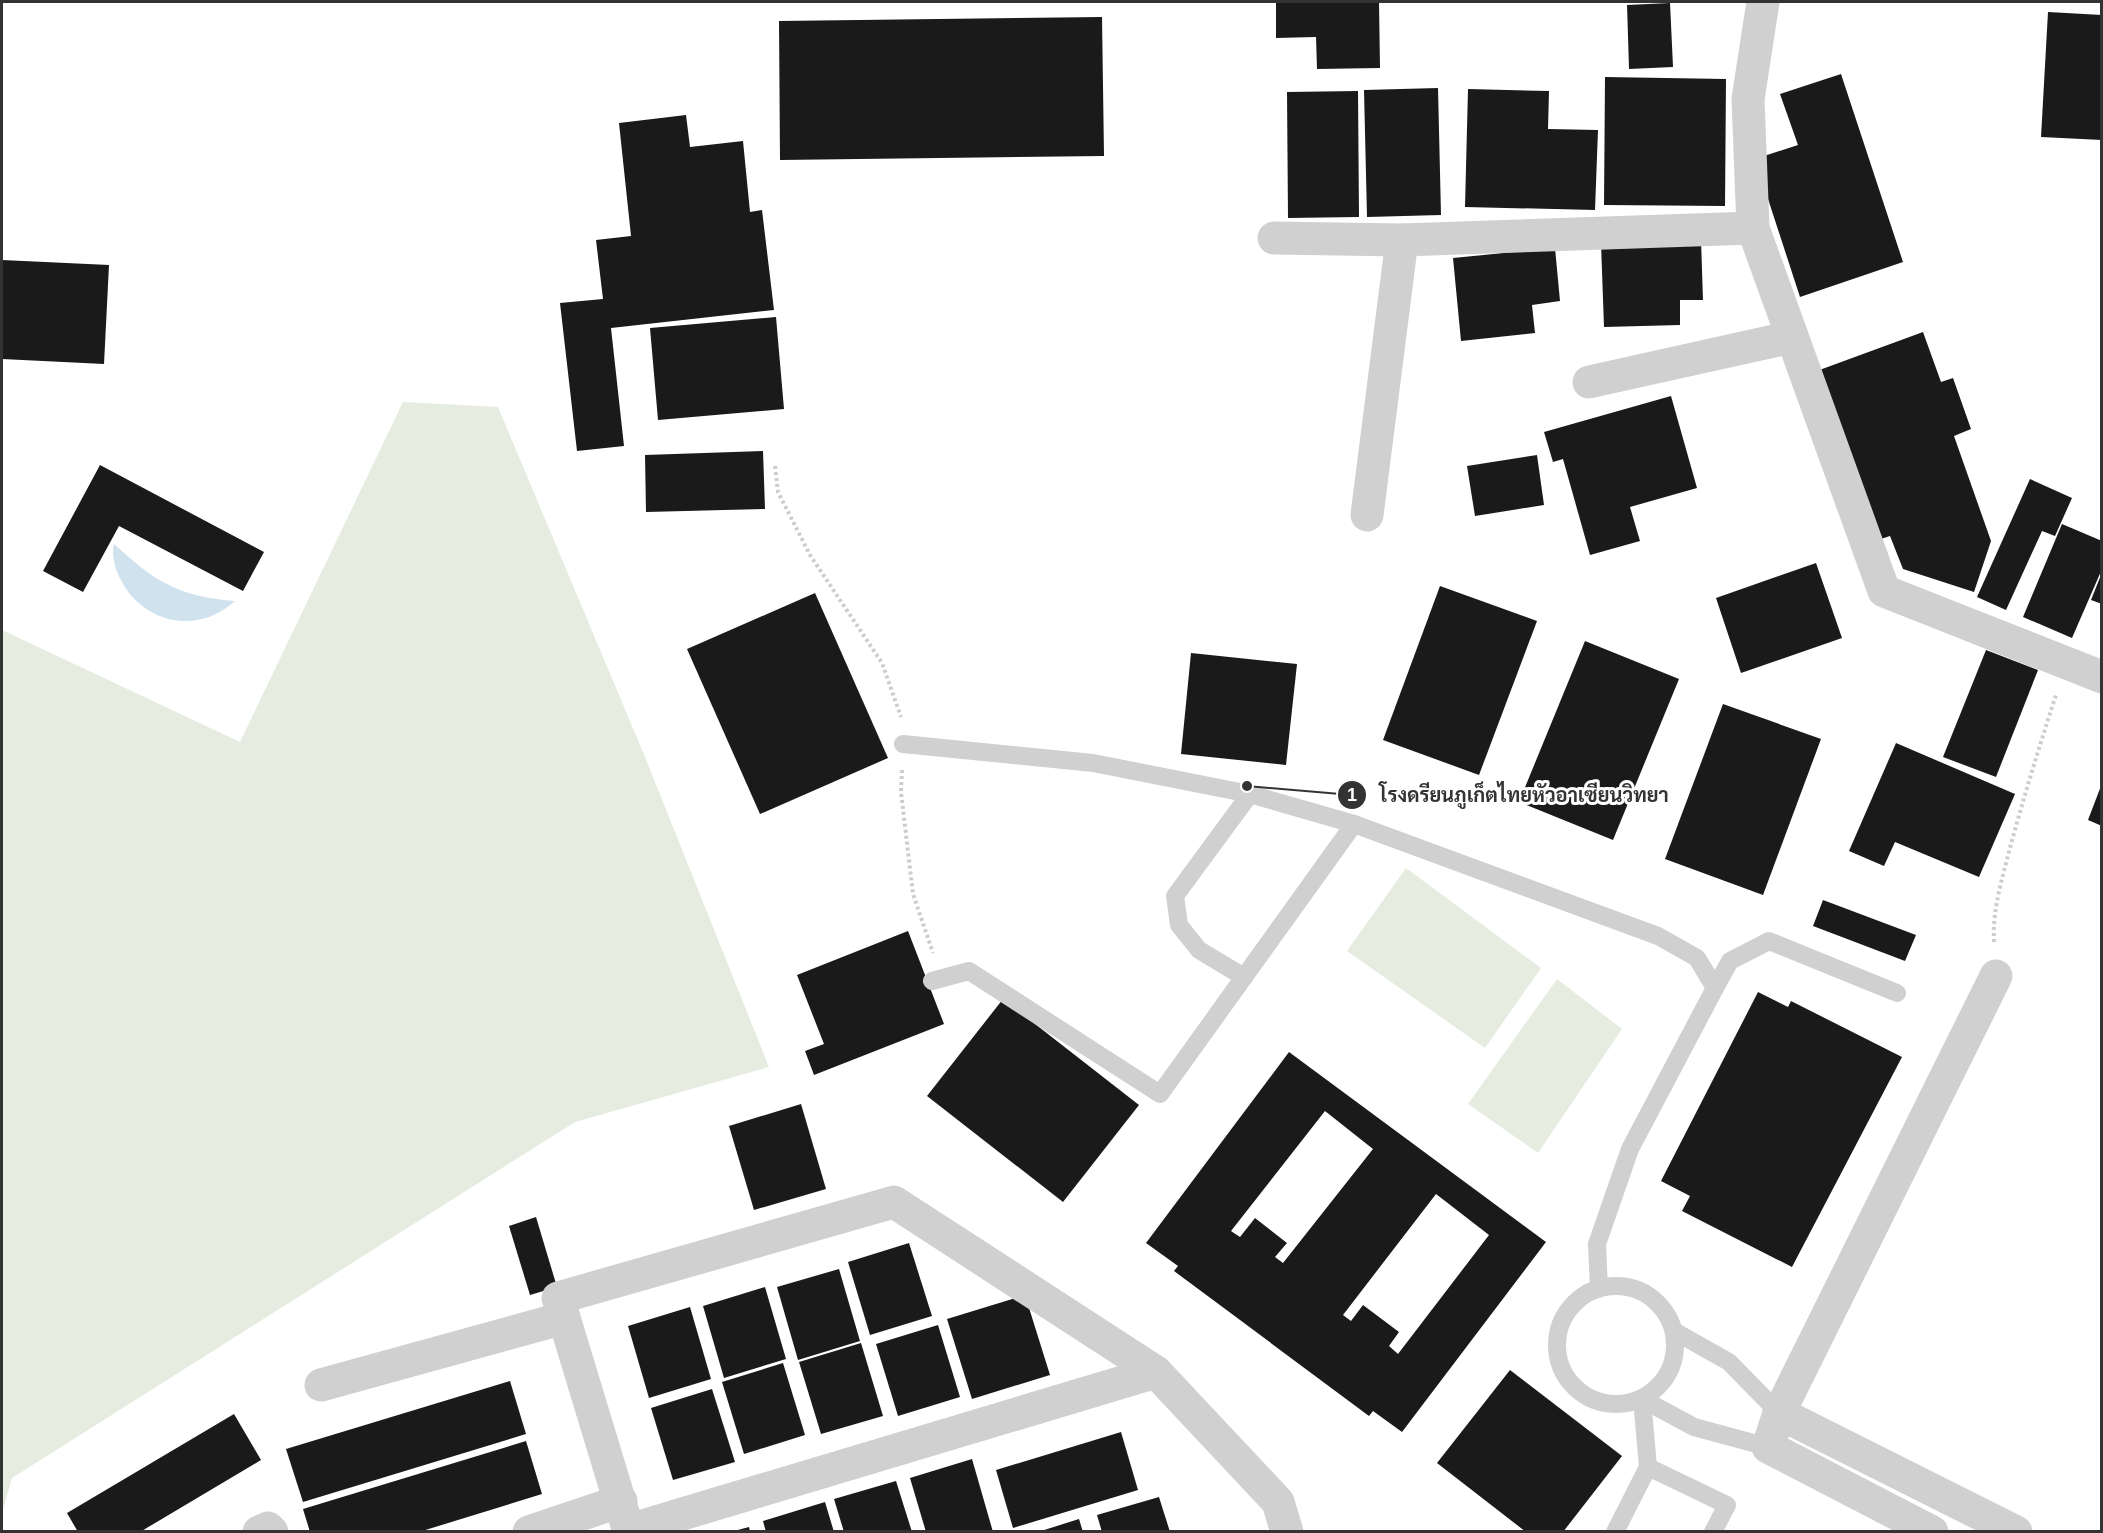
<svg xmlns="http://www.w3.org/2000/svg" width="2103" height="1533" font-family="Helvetica,Sarabun,sans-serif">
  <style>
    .green { fill: #e6ecdf }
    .water { fill: #cfe2ee }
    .building { fill: #1a1a1a; fill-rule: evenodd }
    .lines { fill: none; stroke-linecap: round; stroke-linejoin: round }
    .path { stroke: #cdcdcd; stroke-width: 4; stroke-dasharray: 3 3; stroke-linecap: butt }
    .service { stroke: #d0d0d0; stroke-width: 18 }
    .minor { stroke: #d0d0d0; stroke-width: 33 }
    .leader { fill: none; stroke: #333; stroke-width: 2 }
    .callout-dot { fill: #333; stroke: #fff; stroke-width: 2 }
    .mark-label { font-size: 18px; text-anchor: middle; font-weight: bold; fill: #fff }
    .callout-label { font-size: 20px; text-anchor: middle; font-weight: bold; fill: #333; stroke: #fff; stroke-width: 6; stroke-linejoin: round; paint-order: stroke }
  </style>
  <rect width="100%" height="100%" fill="#fff"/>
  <g class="green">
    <path d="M403,402l95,5 147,350 124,310 -194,55 -563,356 -10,35v-883l238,112z"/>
    <path d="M1406,868l135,100 -56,80 -138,-97z"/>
    <path d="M1557,979l65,50 -84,124 -70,-49z"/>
  </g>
  <path class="water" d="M114,544c16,14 34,31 53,40 20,11 45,15 68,17 -6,5 -13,10 -19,13 -37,18 -78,0 -95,-34 -6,-10 -10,-26 -7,-36z"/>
  <g class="building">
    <path d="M1276,2h103l1,66 -63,1 -1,-32 -40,1z"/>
    <path d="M1670,3l3,64 -44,2 -2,-64z"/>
    <path d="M2048,12l54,3v125l-61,-3z"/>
    <path d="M1102,17l2,139 -324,4 -1,-139z"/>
    <path d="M1841,74l62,188 -103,35 -45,-138 43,-14 -18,-51z"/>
    <path d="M1605,77l121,2 -1,127 -121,-1z"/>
    <path d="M1438,88l3,127 -74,2 -3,-127z"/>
    <path d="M1468,89l81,2 -1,38 50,1 -3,80 -130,-3z"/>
    <path d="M1358,91l1,126 -71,1 -1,-126z"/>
    <path d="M686,115l4,32 53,-6 7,71 12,-2 12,100 -163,18 13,118 -47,5 -17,-148 43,-4 -7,-59 35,-4 -12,-113z"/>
    <path d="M1701,239l2,61h-23v25l-76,2 -3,-84z"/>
    <path d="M1555,248l5,53 -28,4 3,28 -74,8 -8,-83z"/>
    <path d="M2,260l107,5 -5,99 -102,-5z"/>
    <path d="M776,317l8,92 -126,11 -8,-92z"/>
    <path d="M1923,332l18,50 12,-4 18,51 -17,7 37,105 -17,51 -71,-23 -13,-33 -15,5 -61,-169z"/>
    <path d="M1671,396l26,92 -67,19 10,34 -50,14 -27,-96 -10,3 -9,-30z"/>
    <path d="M763,451l2,58 -119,3 -1,-57z"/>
    <path d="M1537,455l7,50 -69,11 -8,-50z"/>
    <path d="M100,465l164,87 -21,39 -124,-65 -36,66 -40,-21z"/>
    <path d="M2030,479l42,19 -17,38 -13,-5 -36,79 -29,-13z"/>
    <path d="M2062,524l40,17v28l-30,69 -49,-21z"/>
    <path d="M1816,563l26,75 -101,35 -25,-75z"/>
    <path d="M2101,575h1v29l-11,-4z"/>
    <path d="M1440,586l97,35 -58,154 -96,-35z"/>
    <path d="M815,593l73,165 -128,56 -73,-165z"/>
    <path d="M1585,641l94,38 -66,161 -94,-38z"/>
    <path d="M1986,650l52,20 -42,107 -53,-20z"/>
    <path d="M1191,653l106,11 -11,101 -105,-11z"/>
    <path d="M1723,704l98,35 -58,156 -98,-36z"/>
    <path d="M1896,743l119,51 -36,83 -84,-35 -11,24 -35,-15z"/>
    <path d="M2101,786h1v40l-14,-6z"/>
    <path d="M1823,900l93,35 -11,26 -92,-35z"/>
    <path d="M908,931l36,93 -130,51 -9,-24 19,-7 -27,-69z"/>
    <path d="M1758,992l30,15 3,-6 111,56 -110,210 -110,-56 8,-15 -29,-15z"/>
    <path d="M1003,999l136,106 -76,97 -136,-106z"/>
    <path d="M1289,1052l257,190 -144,190 -29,-21 -4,5 -195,-145 4,-5 -32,-23zM1325,1111l48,38 -90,114 -8,-6 12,-14 -32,-25 -15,19 -9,-6zM1436,1194l53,41 -91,119 -9,-8 10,-14 -36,-27 -12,16 -8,-6z"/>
    <path d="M801,1104l25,85 -72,21 -25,-84z"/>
    <path d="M536,1217l21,70 -27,8 -21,-69z"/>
    <path d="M909,1243l23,73 -62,19 -22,-73z"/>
    <path d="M839,1269l21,72 -62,19 -21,-73z"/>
    <path d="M765,1287l21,72 -62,19 -21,-72z"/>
    <path d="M1025,1295l25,80 -78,24 -25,-80z"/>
    <path d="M690,1307l21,72 -62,19 -21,-72z"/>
    <path d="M938,1325l22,72 -62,19 -22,-72z"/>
    <path d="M861,1343l22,73 -62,18 -22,-72z"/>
    <path d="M783,1363l22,72 -61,19 -22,-72z"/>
    <path d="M1510,1370l112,86 -59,76h-37l-89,-69z"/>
    <path d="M510,1381l16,53 -223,68 -17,-53z"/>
    <path d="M712,1389l23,73 -62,18 -22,-72z"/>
    <path d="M234,1414l27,46 -121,72h-62l-11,-19z"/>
    <path d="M1121,1432l17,58 -125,38 -17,-58z"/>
    <path d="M526,1441l16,53 -123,38h-109l-7,-23z"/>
    <path d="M972,1459l21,73h-67l-16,-54z"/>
    <path d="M896,1481l16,51h-68l-10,-33z"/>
    <path d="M1159,1497l11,35h-68l-5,-17z"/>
    <path d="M825,1502l9,30h-68l-3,-11z"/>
    <path d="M1079,1519l4,13h-42v-1z"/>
    <path d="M749,1527l1,5h-16v-1z"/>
  </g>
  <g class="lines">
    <g class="path">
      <path d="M775,466l3,26 32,63 72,108 19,54"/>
      <path d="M902,770l-1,22 12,102 20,59"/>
      <path d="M1994,942c-2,-33 9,-66 17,-98 14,-51 29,-100 45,-149"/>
    </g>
    <g class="service">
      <path d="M903,744l190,19 157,31 104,30 304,112 39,22 18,30 -85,161 -33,95 2,45"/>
      <path d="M1244,977l-45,-27 -20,-25 -4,-29 75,-102"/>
      <path d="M932,981l37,-10 191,123 194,-270"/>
      <path d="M1715,988l15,-27 39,-20 128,52"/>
      <circle cx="1616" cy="1345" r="59"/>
      <path d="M1674,1331l55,31 50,51"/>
      <path d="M1642,1399l52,28 74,20"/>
      <path d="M1648,1467l79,38 -14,27"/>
      <path d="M1615,1532l33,-65 -6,-68"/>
    </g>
    <g class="minor">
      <path d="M1763,2l-15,97 5,129 131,363 218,86"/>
      <path d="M1274,238l128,2 351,-12"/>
      <path d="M1589,382l203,-45"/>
      <path d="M1367,515l35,-275"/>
      <path d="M321,1385l243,-67"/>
      <path d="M1779,1413l237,119"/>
      <path d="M629,1530l527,-158"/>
      <path d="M259,1532l9,-4 4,4"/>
      <path d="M529,1532l92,-31"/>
      <path d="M629,1532l-71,-234 336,-96 262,170 122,130 9,30"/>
      <path d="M1932,1532l-164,-85 11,-34 217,-437"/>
    </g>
  </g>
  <path class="leader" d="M1247 786L1352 795"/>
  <g class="callout-dot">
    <circle cx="1247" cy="786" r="6"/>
    <circle cx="1352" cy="795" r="15"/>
  </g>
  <g class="mark-label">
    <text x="1352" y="801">1</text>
  </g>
  <g class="callout-label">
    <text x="1524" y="802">โรงดรียนภูเก็ตไทยหัวอาเซียนวิทยา</text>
  </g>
  <rect width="2103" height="1533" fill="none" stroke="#333333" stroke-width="6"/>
</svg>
